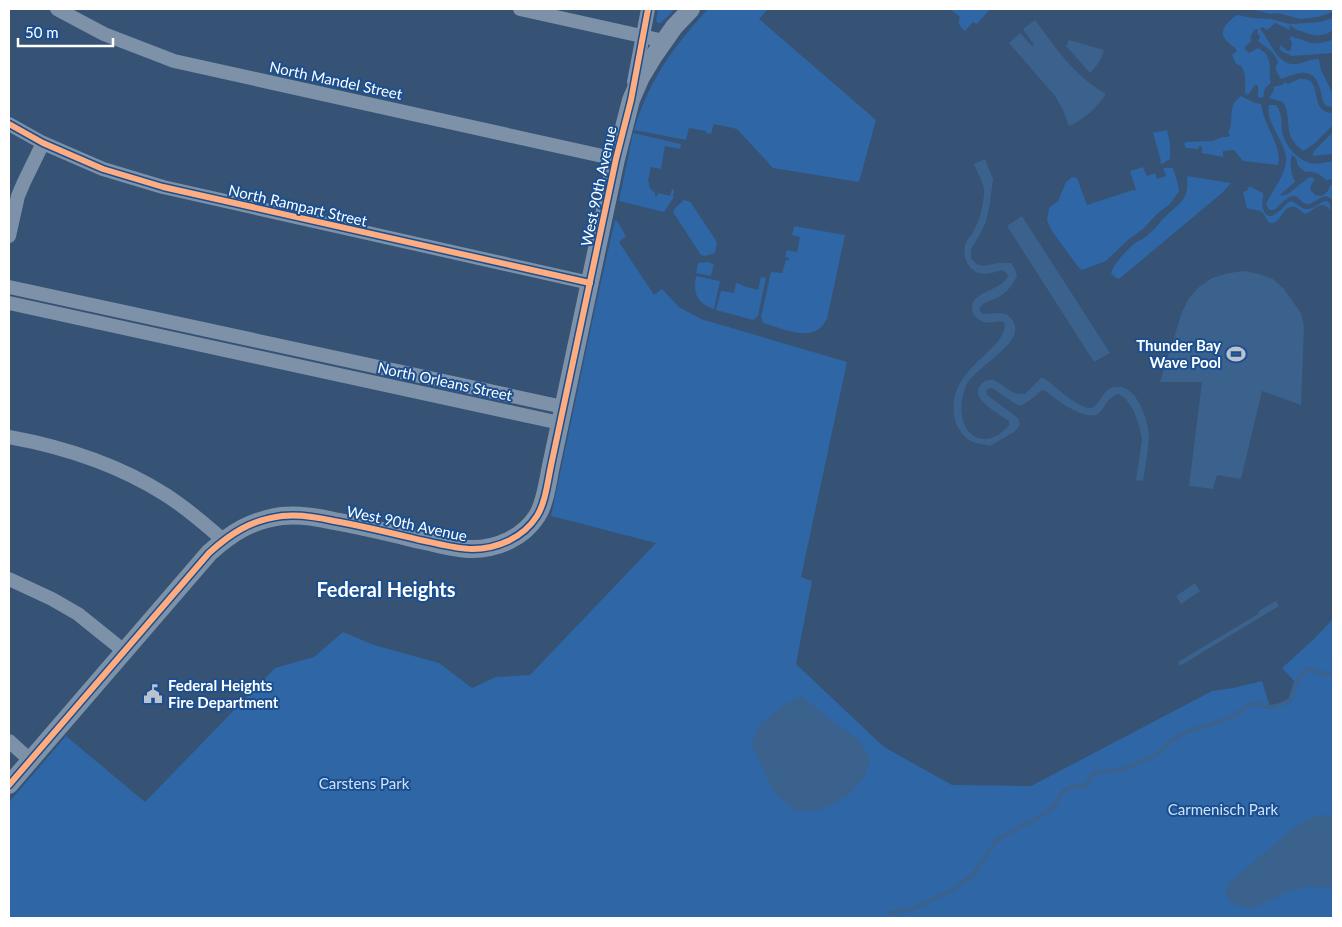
<svg xmlns="http://www.w3.org/2000/svg" width="1342" height="927" font-family="Lato,sans-serif">
  <style>
    .green { fill: #2f66a5 }
    .water { fill: #3b618d }
    .lines { fill: none; stroke-linecap: round; stroke-linejoin: round }
    .stream { stroke: #3b618d; stroke-width: 4 }
    .minor { stroke: #7d92a8; stroke-width: 14 }
    .tertiary { stroke: #7d92a8; stroke-width: 18 }
    .cycleway-casing { stroke: #1b4f8f; stroke-width: 9 }
    .cycleway { stroke: #ffac80; stroke-width: 6 }
    .labels { text-anchor: middle; dominant-baseline: central; stroke-width: 4; stroke-linejoin: round; paint-order: stroke }
    .street-label { font-size: 15px; fill: #fff; stroke: #1b4f8f }
    .poi-label { font-size: 15px; font-weight: bold; fill: #fff; stroke: #1b4f8f; text-anchor: end }
    .park-label { font-size: 15px; fill: #cfe3fa; stroke: #1b4f8f }
    .district-label { font-size: 20px; font-weight: bold; fill: #fff; stroke: #1b4f8f }
  </style>
  <rect width="100%" height="100%" fill="#365274"/>
  <g class="green">
    <path d="M658,9h17l-14,14h-3l-2,-2z"/>
    <path d="M708,9h60l-9,10 117,101 -17,62 -86,-14 -36,-39 -23,-5 -3,10 -5,-1v-2l-17,-3 -3,12 -52,-10c15,-50 39,-83 74,-121z"/>
    <path d="M950,9h40l-13,15 -4,-2 -8,9c-5,-4 -8,-8 -5,-14z"/>
    <path d="M1251,9h82v3l-15,5 -18,2 -22,-6 -8,1z"/>
    <path d="M1237,15l16,3 18,1 19,5 1,2 -2,1 1,3 -15,-7 -8,7 -5,-3 -2,2c10,11 17,37 36,35 9,-1 12,-5 23,-5l2,11 12,24v13l-7,-1c-5,-6 -4,-13 -7,-20 -7,-21 -24,-12 -38,-7 -4,-7 -8,-10 -3,-16 -4,-13 -11,-14 -20,-22l2,-4 -3,-4 1,-3 -1,-1 -3,1 -4,8 2,2 -8,8 5,5 9,-5c16,7 10,21 13,35l-6,5 -2,10 -5,-1v-12h-3l-7,10 -3,-2c0,-9 2,-19 -4,-27l-5,-2 -4,-9 5,-4c-4,-6 -7,-6 -11,-11 -9,-9 3,-20 11,-25z"/>
    <path d="M1333,18v12c-13,10 -24,4 -38,-1l-1,-1 -3,-2v-2l28,-2z"/>
    <path d="M1292,36l2,2c5,0 7,1 11,3 9,4 20,2 28,-2v14l-41,3 -9,-4 -4,-4 2,-3 6,6h2l2,-2 1,-7 -3,-3z"/>
    <path d="M1299,79c27,-3 7,33 34,34v12l-19,19 -11,7c-3,-3 -7,-5 -9,-9 -9,-11 -3,-28 -11,-40l-14,-4 5,-8 -1,-3 9,-2 3,-3 3,2z"/>
    <path d="M1241,96l14,7 6,1c2,20 22,43 17,61l-35,-4 -9,-11 -11,1v6l-21,-4v-6l-3,-1 -1,3 -12,-1 -2,-4 2,-2 27,-1 9,-4h6l2,-2 -2,-2c7,-13 -2,-26 13,-37z"/>
    <path d="M1269,105h7c7,10 5,16 6,26 2,13 15,29 28,32 7,2 16,-1 23,-2v18l-7,1c-6,-6 -13,-10 -21,-8l-7,-6 -2,-8 -4,-3c-3,8 -1,19 3,27l-13,11 -2,3 8,-2 21,-17 5,1v3l-2,2 -2,6 5,6 7,1 6,-5 2,-6h3v15l-7,-4c-7,1 -13,8 -19,8 -4,0 -6,-4 -10,-7 -8,-5 -17,9 -23,13h-4l-2,-2 -2,-4c6,-13 19,-28 20,-43 1,-20 -21,-36 -17,-56z"/>
    <path d="M1167,130l3,14v15l-8,5 -3,-3h2l-8,-28z"/>
    <path d="M1333,132v22l-21,2 3,-6z"/>
    <path d="M633,133l48,11 -1,5 -15,-3 -4,23 -10,-2 -3,14 1,1c-1,4 2,8 6,11v3h2l1,-3 12,3 2,-7 2,1 -1,6 1,1 -10,15 -45,-11z"/>
    <path d="M1143,167l4,9 8,-3 2,6 9,-3 -3,-8h10l5,16 1,7 -9,13 -12,9 -15,16 -14,10 -23,22 -24,9 -3,-2 -27,-37 -5,-11 2,-12 9,-7 8,-19 6,-5 5,1 10,27 46,-15 1,1 2,-1 -6,-19z"/>
    <path d="M1187,176l44,7 -9,10 -103,86 -3,-1 -5,-5c2,-9 17,-24 24,-30 6,-3 11,-6 16,-11 6,-5 10,-12 16,-17 15,-14 22,-16 20,-39z"/>
    <path d="M1249,186l14,7c1,5 -2,10 0,16 6,18 21,-4 27,-8 8,1 10,9 19,8 7,-1 11,-8 18,-8l3,3 1,7c-11,-13 -15,-1 -26,3 -3,-2 -6,-6 -10,-7 -12,-3 -13,14 -22,16 -7,1 -7,-8 -11,-11 -5,-3 -11,-2 -15,-4l-4,-16 5,-2z"/>
    <path d="M684,200l7,2v1l26,39 -2,11 -10,3 -4,-1 -28,-43 2,-4z"/>
    <path d="M615,220l2,1 9,15 -7,6 35,53 8,-6 17,18 22,12 146,43 -46,215 11,4 -16,83 88,83 68,38 79,1 181,-95 21,-3 29,-7 8,26 10,-2 10,-5 6,-17 -14,-15 33,-30 18,-19v299h-1324v-116l57,-66 79,66 130,-134 39,-11 29,-25 31,13 65,18 33,25 24,-11 34,-2 126,-132 -105,-27 45,-212z"/>
    <path d="M794,226l51,9 -18,84c-3,4 -5,8 -8,10 -15,11 -40,-2 -56,-6l-2,-6 10,-45 11,1 4,-13h3v-2l-4,-1 2,-7 10,2 3,-15 -8,-2z"/>
    <path d="M707,262l7,2 -3,12 -15,-3 2,-10z"/>
    <path d="M696,276l24,5 -6,28c-18,-6 -21,-16 -18,-33z"/>
    <path d="M761,277l5,1 -8,38 -5,4 -37,-10 5,-19 13,2 2,-10 7,2v1l15,4z"/>
  </g>
  <g class="water">
    <path d="M1035,20c16,21 31,44 52,61 6,5 13,9 19,13 -10,14 -21,25 -37,32l-6,-16 -8,-14 -46,-53 11,-10 12,13 2,-1 -11,-16z"/>
    <path d="M1069,40l35,10c-3,10 -7,16 -14,23l-24,-27z"/>
    <path d="M985,159l8,20 -3,24 -4,19 -8,16 -7,11v9c8,10 11,8 22,6 6,-2 12,-1 18,-1l4,6 2,7c-4,8 -8,14 -15,19 -8,6 -18,5 -23,14l3,5c12,0 24,-5 31,7 2,4 3,7 2,11 -2,15 -37,36 -47,50 -3,5 -5,12 -6,18 -5,34 22,54 47,25v-4c-8,-5 -31,-19 -31,-28 -1,-8 8,-15 15,-13 13,5 16,15 32,14l16,-16 4,1c10,7 33,29 45,29 9,0 11,-16 21,-20 25,-9 38,33 38,51 -1,14 -4,29 -6,42l-7,-1 6,-41 -3,-13 -5,-15 -9,-13 -7,-4c-14,6 -10,11 -19,19 -13,10 -42,-13 -52,-21l-5,-2 -9,8 -12,8 -7,-3 -22,-15 -5,1v6l31,23 2,7 -6,7 -24,14c-6,-2 -14,-2 -19,-5 -7,-3 -14,-13 -16,-21 -12,-53 56,-70 49,-98 -7,-2 -12,2 -20,0 -4,-1 -10,-5 -11,-9 -7,-23 29,-20 35,-38l-5,-5c-7,2 -17,5 -24,3 -11,-3 -17,-17 -14,-28 2,-6 6,-9 8,-13 7,-12 11,-29 11,-42 -1,-8 -7,-18 -10,-26z"/>
    <path d="M1022,216l88,137 -16,9 -87,-136z"/>
    <path d="M1244,271l15,3 14,5 11,10 17,24 3,14 -3,78 -39,-14 -21,88 -24,-4 -4,14 -24,-3 13,-104h-42l22,-70 7,-14 10,-11 13,-9 17,-5z"/>
    <path d="M1195,583l5,8 -19,13 -5,-8z"/>
    <path d="M1276,601l3,5 -99,60 -2,-4 80,-48 2,-4z"/>
    <path d="M801,696l31,25 26,18 13,21 -7,17 -16,18 -27,15 -25,1 -22,-18 -23,-50 9,-19 21,-17z"/>
    <path d="M1332,814h1v74l-25,-2 -21,6 -35,17 -20,-5 -7,-11 3,-9 64,-55 21,-12z"/>
  </g>
  <g class="lines">
    <path class="stream" d="M890,913l22,-4 40,-19 21,-15 24,-35 22,-13 15,-7 19,-13 11,-17 16,-5 5,2 9,-14 25,-3 13,-4 24,-11 12,-12 15,-10 49,-16 16,-11 10,-3 12,4 10,-2 10,-5 6,-18 12,-14c8,4 16,9 25,3"/>
    <g class="minor">
      <path d="M57,9l47,25 70,27 442,98"/>
      <path d="M520,9l144,32"/>
      <path d="M634,82l14,-73"/>
      <path d="M9,124l34,19 60,26 60,18 427,96"/>
      <path d="M9,236l9,-40 6,-14 19,-39"/>
      <path d="M9,287l554,120"/>
      <path d="M9,303l551,120"/>
      <path d="M9,437c55,10 110,28 157,58 20,13 39,29 57,45"/>
      <path d="M9,579l43,20 26,15 46,37"/>
      <path d="M9,741l21,19"/>
    </g>
    <path class="tertiary" d="M9,785l200,-232c22,-20 42,-33 73,-37 17,-2 35,1 52,5 29,5 57,12 86,19 16,3 35,9 52,9 25,0 51,-11 65,-33 9,-14 11,-38 15,-55l64,-302 15,-59 10,-23 12,-20 21,-30 17,-18"/>
    <g class="cycleway-casing">
      <g id="cycleway">
        <path d="M9,124l34,19 60,26 60,18 427,96"/>
        <path d="M9,785l200,-232c22,-20 42,-33 73,-37 17,-2 35,1 52,5 29,5 57,12 86,19 16,3 35,9 52,9 25,0 51,-11 65,-33 9,-14 11,-38 15,-55l64,-302 15,-59 17,-91"/>
      </g>
    </g>
    <use href="#cycleway" class="cycleway"/>
  </g>
  <defs>
    <g id="stadium-bare" transform="scale(1.5)"><path d="M0-5a6.5 5 0 1 0 0 10a6.5 5 0 1 0 0-10ZM-3.5-1.8h7v3.6h-7Z" fill="#b9c2ce" stroke="#1b4f8f" stroke-width="2.5" paint-order="stroke"/></g>
    <g id="civic-bare" transform="scale(1.5)"><path d="M-.6-6.5H3V-4.5H.6V-3L4-1V1h2V6H-6V1h2V-1L-.6-3ZM-1.2 2.5V6h2.4V2.5Z" fill="#b9c2ce" stroke="#1b4f8f" stroke-width="2.5" paint-order="stroke"/></g>
  </defs>
  <g fill-rule="evenodd">
    <use href="#stadium-bare" x="1236" y="354"/>
    <use href="#civic-bare" x="153" y="694"/>
  </g>
  <g class="labels">
    <g class="street-label">
      <text transform="translate(336 80) rotate(12)">North Mandel Street</text>
      <text transform="translate(598 186) rotate(-78)">West 90th Avenue</text>
      <text transform="translate(298 205) rotate(13)">North Rampart Street</text>
      <text transform="translate(445 381) rotate(12)">North Orleans Street</text>
      <text transform="translate(407 523) rotate(12)">West 90th Avenue</text>
    </g>
    <g class="poi-label">
      <text x="1221" y="345">Thunder Bay<tspan x="1221" dy="17">Wave Pool</tspan></text>
      <text x="168" y="685" text-anchor="start">Federal Heights<tspan x="168" dy="17">Fire Department</tspan></text>
    </g>
    <g class="park-label">
      <text x="364" y="783">Carstens Park</text>
      <text x="1223" y="809">Carmenisch Park</text>
    </g>
    <g class="district-label">
      <text x="386" y="589">Federal Heights</text>
    </g>
  </g>
  <rect width="1342" height="927" fill="none" stroke="#ffffff" stroke-width="20"/>
  <path d="M18 38v8h95v-8" fill="none" stroke="#ffffff" stroke-width="2.5"/>
  <text x="25" y="38" font-size="15" fill="#ffffff" stroke="#1b4f8f" stroke-width="4" paint-order="stroke">50 m</text>
</svg>
